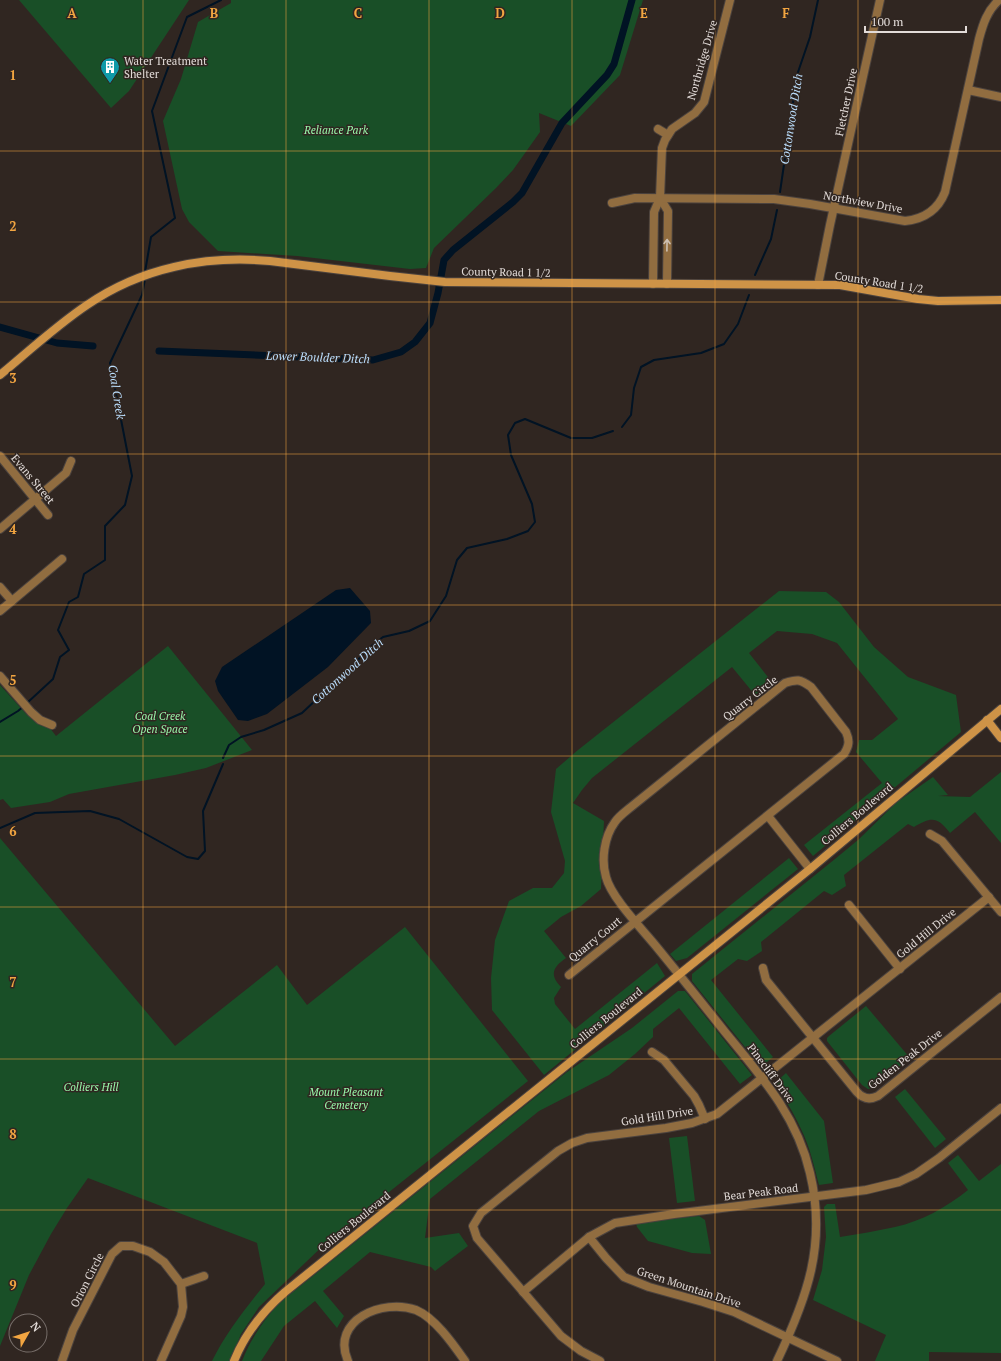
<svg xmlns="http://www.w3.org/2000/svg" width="1001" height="1361" font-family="'PT Serif',serif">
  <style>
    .green { fill: #194f27 }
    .water { fill: #011324 }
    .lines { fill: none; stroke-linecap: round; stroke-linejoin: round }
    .stream { stroke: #011324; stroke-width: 2 }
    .canal { stroke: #011324; stroke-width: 7 }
    .street-casing { stroke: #4c433e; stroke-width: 10 }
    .secondary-casing { stroke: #4c433e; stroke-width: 10 }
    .street { stroke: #916d40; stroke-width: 8 }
    .secondary { stroke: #ce9347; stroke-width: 8 }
    .oneway { stroke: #cec0b2 }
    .grid { fill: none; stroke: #f2a541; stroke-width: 1; stroke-opacity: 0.55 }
    .labels { text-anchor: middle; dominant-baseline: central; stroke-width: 3; stroke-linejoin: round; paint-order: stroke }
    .street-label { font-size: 11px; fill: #e2dbd8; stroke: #302621 }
    .poi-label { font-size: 11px; fill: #e2dbd8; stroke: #302621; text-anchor: start }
    .park-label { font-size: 11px; font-style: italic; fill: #98f8aa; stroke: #302621 }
    .water-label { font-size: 12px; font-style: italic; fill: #bbdefd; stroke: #302621 }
    .grid-label { font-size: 13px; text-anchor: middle; font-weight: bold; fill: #f2a541; stroke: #302621; stroke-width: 3; stroke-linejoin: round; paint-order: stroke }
  </style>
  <rect width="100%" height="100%" fill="#302621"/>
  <g class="green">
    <path d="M19,0h170l-60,91 -18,17z"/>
    <path d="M231,0h412l-23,75 -49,51 -32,-13 1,19 -27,38 -17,18 -62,60 -8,20 -16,1 -113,-13 -79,-5 -29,-29 -7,-13 -19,-88 18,-42 17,-57 33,-19z"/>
    <path d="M779,591l47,1 13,10 35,45 34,30 48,18 5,37 -148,124 -9,-11 78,-62 -26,-31 3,-12h13l26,-21 -61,-76 -25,-9 -35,-3 -28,22 22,28 -16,14 -23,-28 -140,111 -10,12 -9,13 31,18 -3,68 -20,17 -20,11 -17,14 22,27c-13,9 -17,17 -5,29l-7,11 1,6 20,25 82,-66 8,13 -121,99 -52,-65 -1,-32 4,-38 14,-39 24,-13h19l12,-15 1,-12 -14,-49 5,-43 22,-19z"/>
    <path d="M168,646l84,104 -46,18 -31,7 -106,19 -19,8 -39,6 -8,-9 -3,1v-115l28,31 8,-6 20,26z"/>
    <path d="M1001,772v71l-26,-31 -25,21c-13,-17 -19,-16 -36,-6l-6,-3 -64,51 2,11 -14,9 -8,-4 -63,51 1,9 -15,10 -9,-2 -27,21 62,77 -12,10 -69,-86v-7l143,-115 23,-19 39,-38 36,-25 15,18 -10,1 32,1z"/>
    <path d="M0,838l175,208 102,-81 30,40 98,-78 123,154 -199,159 -70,67 -18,27 -11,27h-18c14,-28 33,-52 53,-77l-8,-41 -169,-65 -21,30 -16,26 -22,41 -29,71z"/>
    <path d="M789,858l9,11 -111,89 -11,3 -6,-7z"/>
    <path d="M678,991h7l67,84 -12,9 -61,-76 -26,21v8l-18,17 -26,21 -70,36 -109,88 -5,39 34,-5 9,13 -33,25 -4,-4 -61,-15 -47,39 21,25 -7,12 -22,-27 -31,25 -23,35h-19c9,-23 20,-38 36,-57l289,-232 65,-44z"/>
    <path d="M866,1006l44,52 -37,30 -5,1 -6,-4 -35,-44v-3l2,-2z"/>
    <path d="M786,1073l38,48 9,62 -14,2c-5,-19 -9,-38 -18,-56 -7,-16 -17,-31 -26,-46z"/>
    <path d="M905,1089l41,50 -11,9 -40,-51z"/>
    <path d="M687,1136l8,65 -18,2 -8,-65z"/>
    <path d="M958,1155l21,26 22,-17v189l-72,-1v9h-54l11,-26 -73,-35 9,-30 4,-33 -2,-30 3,-3h8l5,33c18,-3 37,-6 55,-10 27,-6 52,-20 73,-37l-20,-27z"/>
    <path d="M699,1216l6,4 6,34 -19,-1 -44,-12 -11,-14 -1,-4z"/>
  </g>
  <path class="water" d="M350,588l20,23 1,12 -43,44 -61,47 -19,7 -10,-1 -20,-29 -3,-10 7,-14 114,-77z"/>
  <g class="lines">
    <g class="stream">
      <path d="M780,192l17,-117 13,-38 8,-37"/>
      <path d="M145,272l6,-35 24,-19 -23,-107 35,-94 34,-17"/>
      <path d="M755,275l16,-36 6,-29"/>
      <path d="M622,427l9,-12 3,-27 7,-21 13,-7 47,-7 23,-9 14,-20 11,-29"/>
      <path d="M27,703l26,-24 7,-22 9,-7 -11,-20 11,-28 9,-5 6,-23 21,-14v-34l20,-21 7,-29 -22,-113 32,-68 3,-16"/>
      <path d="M0,722l18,-11 6,-5"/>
      <path d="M223,758l6,-13 12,-8 23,-7 38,-17 51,-48 17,-18 13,-10 26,-6 21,-10 16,-25 11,-36 10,-12 40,-9 21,-8 7,-9 -3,-18 -21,-49 -3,-20 7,-12 10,-4 46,19h21l21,-7"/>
      <path d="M0,828l35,-15 55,-2 29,8 68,38 11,2 7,-8 -2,-40 20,-47"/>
    </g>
    <g class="canal">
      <path d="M0,327l57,16 36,3"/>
      <path d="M159,351l214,9 28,-8 14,-10 15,-19 8,-30 6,-33 9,-10 60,-48 9,-9 40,-70 45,-48 7,-11 18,-64"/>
    </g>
    <g class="street-casing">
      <g id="street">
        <path d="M968,90l33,7"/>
        <path d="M658,129l10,6"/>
        <path d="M660,198l8,13 -1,73"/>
        <path d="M612,203l23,-5 139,1 36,5 95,17c19,-2 33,-11 40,-29l34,-153c4,-15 8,-28 20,-39"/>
        <path d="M653,284l1,-72 6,-14 2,-50 3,-8 7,-11 23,-16 9,-11 26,-102"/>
        <path d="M818,285l12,-60 50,-225"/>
        <path d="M0,456l48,59"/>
        <path d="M0,529l66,-56 5,-12"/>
        <path d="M0,587l12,14"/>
        <path d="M0,611l62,-52"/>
        <path d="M0,676l31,36 9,8 12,5"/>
        <path d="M768,816l42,53"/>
        <path d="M930,834l12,7 59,71"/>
        <path d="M849,905l51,64"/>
        <path d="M763,968l3,12 91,112c6,7 13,8 21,4l123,-99"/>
        <path d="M569,975l275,-221c5,-8 6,-13 2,-22l-35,-45c-11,-8 -14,-8 -26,-4l-154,124c-6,5 -12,9 -16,15 -11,15 -14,38 -9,55 5,20 35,51 49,68 23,28 47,58 70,87 36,44 72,84 85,141 17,71 -3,125 -33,188"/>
        <path d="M652,1052l12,8 30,36 5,9 6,14"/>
        <path d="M589,1237l17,21 18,19 25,10 54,15 31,10 103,49"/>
        <path d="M181,1284l23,-8"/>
        <path d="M523,1292l66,-55 26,-14 59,-9 192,-24 33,-8 17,-8 23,-16 62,-50"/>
        <path d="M62,1361l11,-31 39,-76 9,-8h12l17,6 14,10 17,22 2,23 -2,9 -20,45"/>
        <path d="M348,1361c-18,-41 35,-63 68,-51 19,8 37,34 49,51"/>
        <path d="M600,1361l-19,-10 -20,-15 -84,-98 -4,-12 8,-13 77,-62 14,-8 15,-5 79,-10 26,-5 25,-9 272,-217"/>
      </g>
    </g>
    <g class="secondary-casing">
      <g id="secondary">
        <path d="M0,375c29,-24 57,-50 87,-70 54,-37 118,-50 183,-44l120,15 55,6 395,3 78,14 20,2 63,-1"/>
        <path d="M987,720l14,18"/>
        <path d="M234,1361c11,-27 29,-50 51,-69l525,-423 191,-160"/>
      </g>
    </g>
    <use href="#street" class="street"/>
    <use href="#secondary" class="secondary"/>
  </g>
  <defs><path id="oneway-shaft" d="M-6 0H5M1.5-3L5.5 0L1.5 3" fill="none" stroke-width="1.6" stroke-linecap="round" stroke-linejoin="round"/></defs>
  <use class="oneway" href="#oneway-shaft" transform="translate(667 245) rotate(-89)"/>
  <path class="grid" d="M143,0v1361M286,0v1361M429,0v1361M572,0v1361M715,0v1361M858,0v1361M0,151h1001M0,302h1001M0,454h1001M0,605h1001M0,756h1001M0,907h1001M0,1059h1001M0,1210h1001"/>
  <defs>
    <g id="building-pin" transform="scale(1)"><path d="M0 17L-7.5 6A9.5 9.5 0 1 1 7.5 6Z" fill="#0f9aa8" stroke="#302621"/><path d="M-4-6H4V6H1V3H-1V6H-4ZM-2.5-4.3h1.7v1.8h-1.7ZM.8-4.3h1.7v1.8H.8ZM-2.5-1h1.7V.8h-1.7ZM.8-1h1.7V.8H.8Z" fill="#fff"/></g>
  </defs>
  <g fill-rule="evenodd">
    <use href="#building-pin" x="110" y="67"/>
  </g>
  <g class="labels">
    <g class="street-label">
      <text transform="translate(702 60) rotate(-74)">Northridge Drive</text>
      <text transform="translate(846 102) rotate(-78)">Fletcher Drive</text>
      <text transform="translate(863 202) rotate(10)">Northview Drive</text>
      <text transform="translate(506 272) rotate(1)">County Road 1 1/2</text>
      <text transform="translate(879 282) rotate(9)">County Road 1 1/2</text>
      <text transform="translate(33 479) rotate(50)">Evans Street</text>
      <text transform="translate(750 698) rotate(-38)">Quarry Circle</text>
      <text transform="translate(857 814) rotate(-40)">Colliers Boulevard</text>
      <text transform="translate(926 933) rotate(-39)">Gold Hill Drive</text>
      <text transform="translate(595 939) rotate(-39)">Quarry Court</text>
      <text transform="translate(606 1018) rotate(-39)">Colliers Boulevard</text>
      <text transform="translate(905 1059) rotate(-38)">Golden Peak Drive</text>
      <text transform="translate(771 1073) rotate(53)">Pinecliff Drive</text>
      <text transform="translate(657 1116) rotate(-9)">Gold Hill Drive</text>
      <text transform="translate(761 1192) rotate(-7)">Bear Peak Road</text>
      <text transform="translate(354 1222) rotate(-39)">Colliers Boulevard</text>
      <text transform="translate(87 1280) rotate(-63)">Orion Circle</text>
      <text transform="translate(689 1287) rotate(18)">Green Mountain Drive</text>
    </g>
    <g class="poi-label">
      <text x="124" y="61">Water Treatment<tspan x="124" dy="13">Shelter</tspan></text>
    </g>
    <g class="park-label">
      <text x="336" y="130">Reliance Park</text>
      <text x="160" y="716">Coal Creek<tspan x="160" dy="13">Open Space</tspan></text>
      <text x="91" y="1087">Colliers Hill</text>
      <text x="346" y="1092">Mount Pleasant<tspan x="346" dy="13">Cemetery</tspan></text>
    </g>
    <g class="water-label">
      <text transform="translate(791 119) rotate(-81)">Cottonwood Ditch</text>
      <text transform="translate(318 357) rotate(2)">Lower Boulder Ditch</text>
      <text transform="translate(117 392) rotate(81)">Coal Creek</text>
      <text transform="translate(347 671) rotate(-42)">Cottonwood Ditch</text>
    </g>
  </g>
  <g class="grid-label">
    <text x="72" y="18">A</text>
    <text x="214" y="18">B</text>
    <text x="358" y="18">C</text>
    <text x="500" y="18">D</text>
    <text x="644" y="18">E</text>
    <text x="786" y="18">F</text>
    <text x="13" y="80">1</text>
    <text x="13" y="231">2</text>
    <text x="13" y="383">3</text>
    <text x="13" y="534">4</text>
    <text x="13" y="685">5</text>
    <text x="13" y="836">6</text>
    <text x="13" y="987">7</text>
    <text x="13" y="1139">8</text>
    <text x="13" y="1290">9</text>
  </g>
  <g transform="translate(28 1333) rotate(51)"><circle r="19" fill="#302621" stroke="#776e6a"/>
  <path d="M0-3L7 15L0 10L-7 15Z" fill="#f2a541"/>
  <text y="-6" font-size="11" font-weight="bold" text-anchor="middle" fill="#e2dbd8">N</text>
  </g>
  <path d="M865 26v6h101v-6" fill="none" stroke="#e2dbd8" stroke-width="2"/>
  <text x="871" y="26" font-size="12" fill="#e2dbd8" stroke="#302621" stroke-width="3" paint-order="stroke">100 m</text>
</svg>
